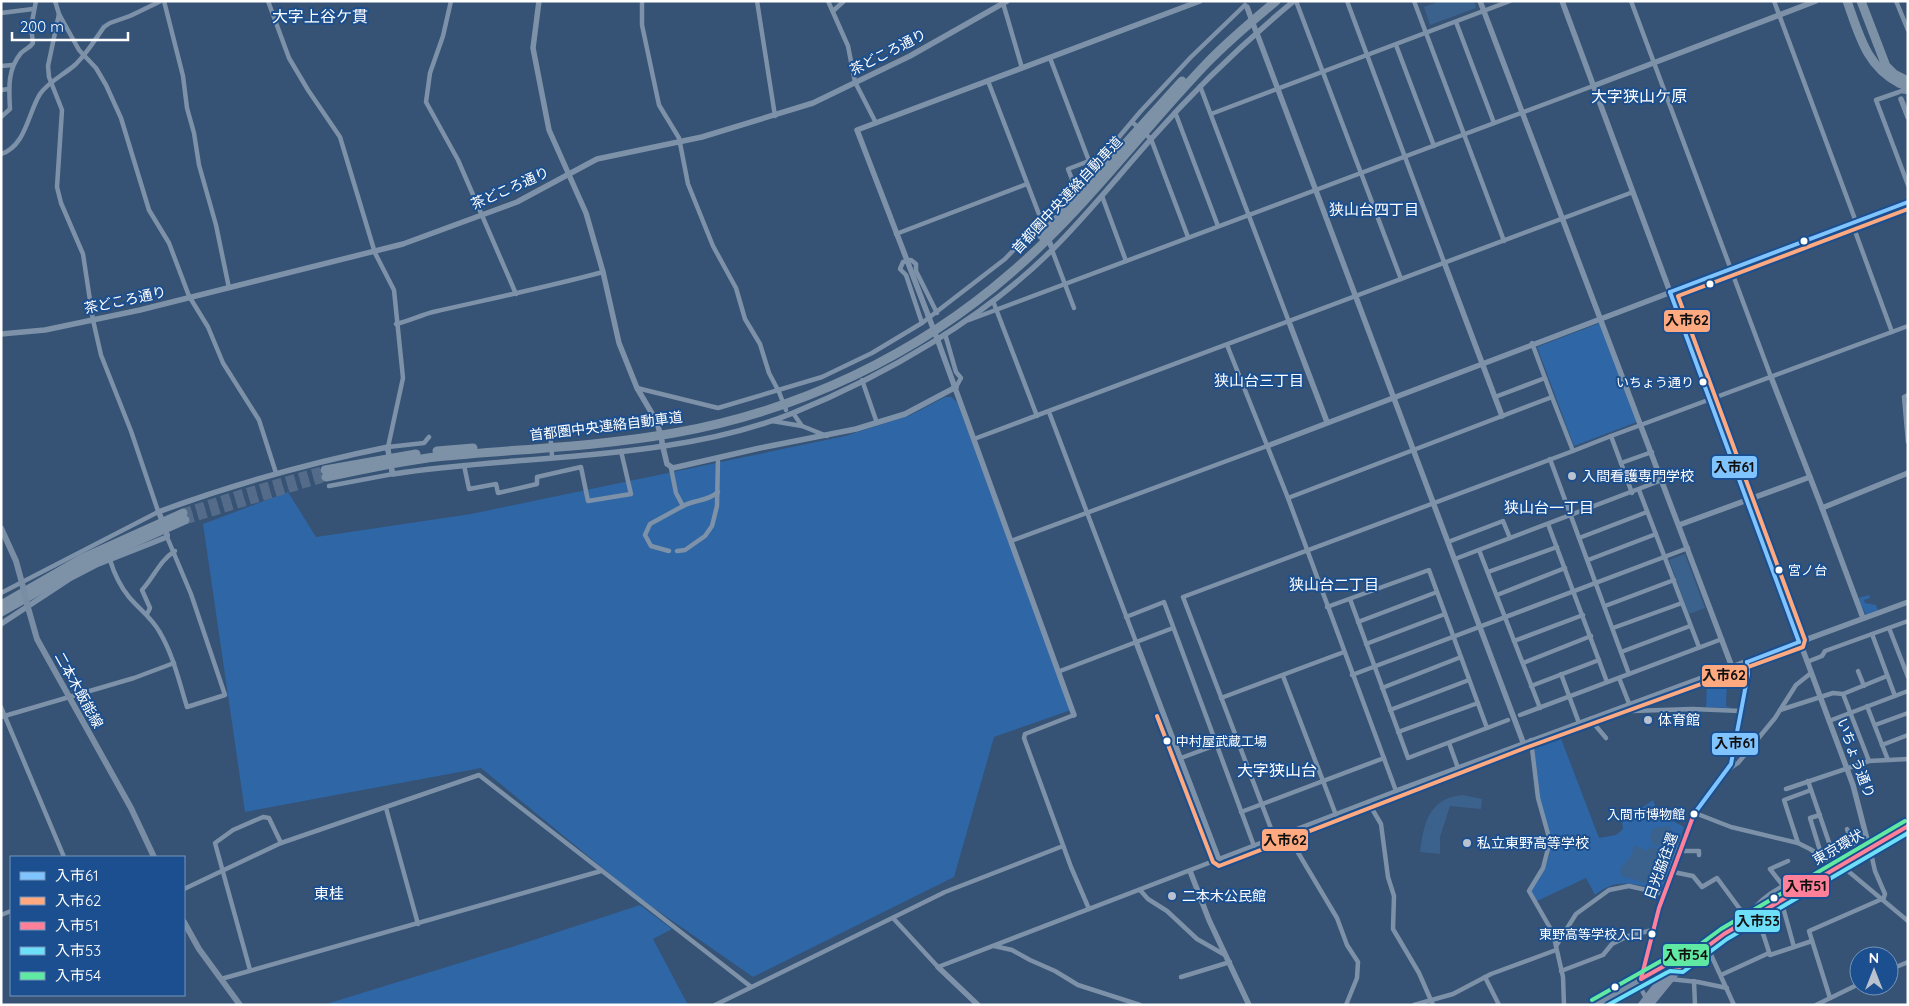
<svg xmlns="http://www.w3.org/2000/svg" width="1909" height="1006" font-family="Quicksand,'Noto Sans JP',sans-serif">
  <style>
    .green { fill: #2f66a5 }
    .water { fill: #3b618d }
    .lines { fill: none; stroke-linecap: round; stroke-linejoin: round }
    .stream { stroke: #3b618d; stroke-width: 1 }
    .motorway-tunnel { stroke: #546c89; stroke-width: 9; stroke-dasharray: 9 4.5; stroke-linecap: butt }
    .minor { stroke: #7d92a8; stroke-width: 4.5 }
    .tertiary { stroke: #7d92a8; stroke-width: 5.5 }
    .secondary { stroke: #798da4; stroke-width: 6 }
    .trunk { stroke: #7e90a7; stroke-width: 8 }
    .motorway { stroke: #7e92a7; stroke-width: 9 }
    .minor-bridge { stroke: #7d92a8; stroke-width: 4.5 }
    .tertiary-bridge { stroke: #7d92a8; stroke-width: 5.5 }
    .secondary-bridge { stroke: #798da4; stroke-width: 6 }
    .motorway-bridge { stroke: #7e92a7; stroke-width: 9 }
    .bus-1-casing { stroke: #1b4f8f; stroke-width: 8 }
    .bus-2-casing { stroke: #1b4f8f; stroke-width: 8 }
    .bus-3-casing { stroke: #1b4f8f; stroke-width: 8 }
    .bus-4-casing { stroke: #1b4f8f; stroke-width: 8 }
    .bus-5-casing { stroke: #1b4f8f; stroke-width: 8 }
    .bus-1 { stroke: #80c4ff; stroke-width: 4 }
    .bus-2 { stroke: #ffa980; stroke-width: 4 }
    .bus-3 { stroke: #ff8098; stroke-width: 4 }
    .bus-4 { stroke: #6ddff8; stroke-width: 4 }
    .bus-5 { stroke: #60e9a3; stroke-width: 4 }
    .bus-dot { fill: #fff; stroke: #1b4f8f; stroke-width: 2 }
    .poi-dot { fill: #b9c2ce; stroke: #1b4f8f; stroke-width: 2 }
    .labels { text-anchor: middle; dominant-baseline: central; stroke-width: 4; stroke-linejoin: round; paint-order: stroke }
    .bus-label { font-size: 13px; fill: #fff; stroke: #1b4f8f; text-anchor: end }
    .street-label { font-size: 14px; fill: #fff; stroke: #1b4f8f }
    .poi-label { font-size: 14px; fill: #fff; stroke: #1b4f8f; text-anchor: start }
    .neighbourhood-label { font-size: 15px; fill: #fff; stroke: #1b4f8f }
    .quarter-label { font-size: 16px; fill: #fff; stroke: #1b4f8f }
    .line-badge { stroke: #1b4f8f; stroke-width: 2 }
    .pale-badge-label { font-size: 14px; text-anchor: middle; font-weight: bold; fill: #111 }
  </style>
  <rect width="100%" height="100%" fill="#365274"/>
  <g class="green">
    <path d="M1600,323l37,99 -63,24 -37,-99z"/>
    <path d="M945,397h6l6,5 114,308 -77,27 -40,140 -201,100 -115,-80 -157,-129 -236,44 -42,-288 85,-32 28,45 155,-23 374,-78 66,-21z"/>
    <path d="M1869,595l1,3 -6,2 1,3 11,2 2,5 -12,5 -8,-17z"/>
    <path d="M1722,679h5l-1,27 6,2 -26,-1 1,-26 5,1z"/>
    <path d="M1560,736l39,102 17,-3 7,-6 -1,-7 31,-22 4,12 27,15 -22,63c-27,-5 -44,-14 -67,5l-9,-17 -49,23 -8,-12 15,-21 5,-12 2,-15 -12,-43 -5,-54z"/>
    <path d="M640,905l32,24 -19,10 35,66h-365l189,-58z"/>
  </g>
  <g class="water">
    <path d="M1441,1h33l2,7 -46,17 -6,-18z"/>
    <path d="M1685,554l20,54 -16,6 -20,-54z"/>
    <path d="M1463,795l19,4 -1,10 -31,-3 -10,31v17l-20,-2c4,-30 9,-54 43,-57z"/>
    <path d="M1668,826l6,7v13h-20l-4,-8 2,-9z"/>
    <path d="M1635,845l12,6 3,-4 21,3 -11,32 -14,1 -24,-7 -2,-7 11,-13z"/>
  </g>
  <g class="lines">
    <g class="stream">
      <path d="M87,48l16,-24 29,-11"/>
      <path d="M59,74l9,-7"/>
      <path d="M1904,98l4,-3"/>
      <path d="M26,122l3,-8"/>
      <path d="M8,148l11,-12"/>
    </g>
    <g class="motorway-tunnel">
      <path d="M183,513l58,-19 84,-24"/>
      <path d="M185,520l141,-43"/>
    </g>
    <g class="minor">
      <path d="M55,1l4,13 -11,52 1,11 13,33 -5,77 4,16 22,51 10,66 8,35 30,76 28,83"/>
      <path d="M164,1l19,75 4,32 7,25 5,32 17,60 13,63"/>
      <path d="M268,1l21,57 19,32 32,47 35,116 19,37 9,88 -15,69 36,-4 5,-6"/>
      <path d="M451,1l-8,35 -13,37 -4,29 32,58 58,134"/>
      <path d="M642,1v24l17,80 20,33 9,46 25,62 23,42 9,31 15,25 9,29 10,19"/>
      <path d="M757,1l18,115"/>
      <path d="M828,1l20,45 7,36 21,41"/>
      <path d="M1296,1l105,278"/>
      <path d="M1347,1l97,261"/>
      <path d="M1414,1l90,240"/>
      <path d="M1631,1l140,376"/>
      <path d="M1774,1l82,221"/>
      <path d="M1896,1l12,29"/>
      <path d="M1003,3l19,65"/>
      <path d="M833,11l11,-10"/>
      <path d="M1,13l32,-4"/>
      <path d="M59,14l20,36 17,18 10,17 15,33 28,92 20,33 20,53 19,31 15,36 36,57 17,53"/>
      <path d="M1456,22l38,101"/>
      <path d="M1396,45l38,101"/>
      <path d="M1050,58l42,111"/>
      <path d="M1,66l12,-1"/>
      <path d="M988,81l54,141"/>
      <path d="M1200,86l89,236"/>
      <path d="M1,90l8,-1"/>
      <path d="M1901,91l7,1"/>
      <path d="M1899,92l-23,8 32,85"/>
      <path d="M1175,112l43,114"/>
      <path d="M1211,114l299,-113"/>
      <path d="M1,117l9,-8c-1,-20 -3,-39 11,-56 4,-4 9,-5 12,-10l-2,-16 5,-26"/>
      <path d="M1151,139l37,98"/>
      <path d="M1,154c25,-8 27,-41 39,-60 9,-13 24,-19 36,-30 11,-11 19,-24 28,-37l6,-4 20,-7 31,-15"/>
      <path d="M1075,187l-7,-18 21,-8"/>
      <path d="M1102,196l24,65"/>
      <path d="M1852,223l40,109"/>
      <path d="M896,234l131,-50"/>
      <path d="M1052,250l22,58"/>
      <path d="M993,301l44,115"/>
      <path d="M969,320l624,-234"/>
      <path d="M922,323l-16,-48 -6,-6 3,-7 8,-2 5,4v7l21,42"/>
      <path d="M396,324c13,-3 25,-9 37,-12 57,-13 114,-25 170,-40"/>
      <path d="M945,334l11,38 5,6 -5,9"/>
      <path d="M1532,343l20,54"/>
      <path d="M862,380l15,43"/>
      <path d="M637,388l81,20 104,-31 50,-24 50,-30 83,-64 87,-90 48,-57 51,-55 54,-52"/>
      <path d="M1908,395l-4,2 4,45"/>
      <path d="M1495,397l50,-19"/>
      <path d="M1049,412l87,230"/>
      <path d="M793,413l9,13"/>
      <path d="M772,421l30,5 25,10"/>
      <path d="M1611,436l297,-110"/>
      <path d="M974,439l659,-247"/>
      <path d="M1550,459l79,215"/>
      <path d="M1621,463l31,-11"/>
      <path d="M464,465l5,24 27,-5 2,9 39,-9v-7l44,-10 7,34 43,-7 -10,-43"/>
      <path d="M329,486l64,-12"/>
      <path d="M1639,490l60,157"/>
      <path d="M1288,498l264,-101 21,54 38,-15 21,57"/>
      <path d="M683,506c12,-7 24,-4 35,-14"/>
      <path d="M1548,524l59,158"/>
      <path d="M1579,538l68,-26"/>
      <path d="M1011,541l256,-95"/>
      <path d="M1448,542l55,-21 7,17"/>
      <path d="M1479,550l61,158"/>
      <path d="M669,551l-18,-5 -6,-11 5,-11 33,-18 -7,-13 -5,-25"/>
      <path d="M677,551l8,-1 20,-14 7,-10 5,-20 1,-48"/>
      <path d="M1455,559l207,-79"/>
      <path d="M110,560c4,13 10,26 19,37 10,12 22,20 30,34 14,23 20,50 28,76l38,-12 -34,-101 -24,-57"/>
      <path d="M1588,560l68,-26"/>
      <path d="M1488,572l69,-25"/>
      <path d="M1,593l157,-81"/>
      <path d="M1497,595l68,-27"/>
      <path d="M1350,599l58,159 100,-38"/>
      <path d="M1605,606l69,-26"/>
      <path d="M1327,607l102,-37 58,158"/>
      <path d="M147,614l3,-6 -8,-18c12,-13 18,-30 33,-39"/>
      <path d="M1126,617l38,-15 90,244"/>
      <path d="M1358,622l79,-30"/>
      <path d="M1613,628l69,-25"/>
      <path d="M1889,628l19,49"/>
      <path d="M1872,634l23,62"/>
      <path d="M1514,641l69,-26"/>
      <path d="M1366,644l79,-30"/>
      <path d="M1621,652l69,-26"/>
      <path d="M1807,662l15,-6 3,-5 83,-30"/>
      <path d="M1523,663l68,-27"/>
      <path d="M1060,671l113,-43"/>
      <path d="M1858,671l6,15"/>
      <path d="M1561,674l18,49"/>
      <path d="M1352,675l336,-127"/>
      <path d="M1283,676l53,139"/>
      <path d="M1619,678l13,33 60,-2 49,2"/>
      <path d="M1531,686l68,-26"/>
      <path d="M1382,688l79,-31"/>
      <path d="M1843,694l44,-18"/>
      <path d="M1221,698l123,-46"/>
      <path d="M1867,706l21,54"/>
      <path d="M1,707l63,150"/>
      <path d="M1390,710l79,-30"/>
      <path d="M1780,710l53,-17 10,1 26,67"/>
      <path d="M1074,715l-49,19 -1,4 47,129 18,42"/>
      <path d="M1520,715l202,-76"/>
      <path d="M1,717l133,-39 40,-15"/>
      <path d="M1590,719l16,19"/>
      <path d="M1829,721l79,-30"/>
      <path d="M1875,725l33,-12"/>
      <path d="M1398,732l80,-29"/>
      <path d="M1531,740l7,58 12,43 -7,27 -14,23 24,42 10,44 1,28"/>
      <path d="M1449,743l9,25"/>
      <path d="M1882,745l26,-10"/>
      <path d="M1181,758l35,-13"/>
      <path d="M1729,769l9,-6 37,-45 21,-33 15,-12"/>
      <path d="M1808,781l28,82"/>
      <path d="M1786,789l83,-28 39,-2"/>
      <path d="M1368,802l13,22 7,53 6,19 -1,33 26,44 14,32"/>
      <path d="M386,808l32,116"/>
      <path d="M1241,812l143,-54"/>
      <path d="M1695,813l36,14 67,16 12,6 23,15"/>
      <path d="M1820,815l-10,3 12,39"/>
      <path d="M1847,829l8,22"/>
      <path d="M1287,834l50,84 10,27 11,17 -1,16 -11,27"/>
      <path d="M1275,839l-92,-242 390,-146"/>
      <path d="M1798,843l-14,-43 27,-10"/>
      <path d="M1870,849l5,22 10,23 -2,6"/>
      <path d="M1680,851h19v4"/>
      <path d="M1842,866l66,55"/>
      <path d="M1673,872l20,4 9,11 15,-9 28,38"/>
      <path d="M1784,887l-14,-18 18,-8"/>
      <path d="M184,889l97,-46 198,-68 271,211"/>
      <path d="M1140,890l8,9 19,12 30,28 28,16"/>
      <path d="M1781,900l13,47"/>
      <path d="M1753,911c8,-15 42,-34 59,-35"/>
      <path d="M1,915l10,-4"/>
      <path d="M1757,915l13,40 42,-14"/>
      <path d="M893,918l45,49 458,-176 -108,-293 -61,-153"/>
      <path d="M994,946l18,4 18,10 25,11 23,14 62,20"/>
      <path d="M1556,946l20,-32 33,-24 20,-4 35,8"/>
      <path d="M1707,946l27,59"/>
      <path d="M250,970l-35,-127 18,-13 30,-13 6,1 12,25"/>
      <path d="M1889,970l19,-8"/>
      <path d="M1561,971l42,-16 9,-11 16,-8 25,-6"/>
      <path d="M1721,975l48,-22"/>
      <path d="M1181,977l49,-15"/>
      <path d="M1485,977l14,28"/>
      <path d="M221,979l380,-108"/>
      <path d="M1669,979l29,3 29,6"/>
      <path d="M1637,981l9,17"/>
      <path d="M1694,981l1,24"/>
      <path d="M1830,998l-21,-67 73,-32"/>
      <path d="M715,1005l230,-113 118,-46"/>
      <path d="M1414,1005l39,-11 38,-20 65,-24"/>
      <path d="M1816,1005l43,-21"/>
    </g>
    <g class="tertiary">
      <path d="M539,1l-6,47 16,82 37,83 17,59 16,71 18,45 20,34"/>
      <path d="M1480,1l252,666"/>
      <path d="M1562,1l291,784 16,62"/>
      <path d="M1256,31l267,711"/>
      <path d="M1593,86l223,-85"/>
      <path d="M1901,99l7,18"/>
      <path d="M1444,262l58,154"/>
      <path d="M928,315l-71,-185 343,-129"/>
      <path d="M1289,322l38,100"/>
      <path d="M1,334l44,-4 95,-20 263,-66 114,-42 80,-43 105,-22 111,-34 97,-47 97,-55"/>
      <path d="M938,341l136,374"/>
      <path d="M1771,377l39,100"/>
      <path d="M662,443l5,21 6,4 87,-20 96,-19 49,-15 51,-27"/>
      <path d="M1267,446l641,-244"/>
      <path d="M392,471l1,3c90,-14 181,-14 271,-28 42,-6 89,-17 129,-33 91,-37 190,-94 260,-164 35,-35 66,-74 99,-111 44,-50 91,-95 142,-137"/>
      <path d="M1822,508l41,110"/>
      <path d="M158,512c76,-28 151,-49 230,-65v3"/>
      <path d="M1679,525l131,-48 12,31 86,-35"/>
      <path d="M1,624l70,-46 25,-13 71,-28v-2"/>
      <path d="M1136,642l83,218"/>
      <path d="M1396,791l512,-189"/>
      <path d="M1190,871l19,49 40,85"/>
      <path d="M938,967l40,38"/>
      <path d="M1641,979c13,-54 29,-116 54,-166 9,-19 30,-33 38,-53l15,-86 -1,-12"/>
    </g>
    <g class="secondary">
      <path d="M1,528l15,33 6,22"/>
      <path d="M27,604l10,35 94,169 23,49"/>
      <path d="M184,922l15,27 41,56"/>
      <path d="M1595,1005l68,-38 13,-2"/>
    </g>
    <g class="trunk">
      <path d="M1802,888l83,-48"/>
      <path d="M1642,1005l32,-41 20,-16 214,-127"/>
      <path d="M1649,1005l31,-38 43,-32"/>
    </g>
    <g class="motorway">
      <path d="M1847,1c12,33 19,65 52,82"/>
      <path d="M1861,1l25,65 8,8 14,7"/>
      <path d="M1042,236l140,-155"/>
      <path d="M437,451l36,-3"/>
      <path d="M325,470l91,-16"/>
      <path d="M326,477c37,-7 73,-16 110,-20 79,-8 160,-10 238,-24 125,-22 243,-78 338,-161 72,-62 128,-139 194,-208 21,-22 46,-43 70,-63"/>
      <path d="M1,605l82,-47 100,-45"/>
      <path d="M1,612l85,-48 99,-44"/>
    </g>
    <g class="minor-bridge">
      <path d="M1132,122l19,17"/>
      <path d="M779,392l7,18"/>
      <path d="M550,432l2,23"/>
    </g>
    <g class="tertiary-bridge">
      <path d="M1247,7l8,22"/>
      <path d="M1043,224l8,22"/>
      <path d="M928,315l10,26"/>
      <path d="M657,422l5,19"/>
      <path d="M388,450l4,21"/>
      <path d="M160,515l7,20"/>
    </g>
    <path class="secondary-bridge" d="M22,583l5,21"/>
    <path class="motorway-bridge" d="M1899,83l9,4"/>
    <g class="bus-1-casing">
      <g id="bus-1">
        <path d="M1670,292l129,350"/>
        <path d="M1670,292l238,-90"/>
        <path d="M1747,662l52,-20"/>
        <path d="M1694,814l37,-50 17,-90 -1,-12"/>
      </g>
    </g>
    <g class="bus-2-casing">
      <path id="bus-2" d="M1157,716l56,146 6,4 306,-118 278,-101 2,-7 -127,-344 230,-87"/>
    </g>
    <g class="bus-3-casing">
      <g id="bus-3">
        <path d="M1641,979l25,-14 14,2 44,-33 184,-108"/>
        <path d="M1641,979l18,-71 35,-94"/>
      </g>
    </g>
    <g class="bus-4-casing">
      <path id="bus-4" d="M1608,1005l58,-32 4,-2 13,1 44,-33 181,-106"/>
    </g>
    <g class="bus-5-casing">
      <path id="bus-5" d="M1592,1000l69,-39 8,-3 10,2 42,-31 184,-108"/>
    </g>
    <use href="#bus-1" class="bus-1"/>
    <use href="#bus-2" class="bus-2"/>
    <use href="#bus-3" class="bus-3"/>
    <use href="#bus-4" class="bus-4"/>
    <use href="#bus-5" class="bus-5"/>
  </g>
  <g class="bus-dot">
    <circle cx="1804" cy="241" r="4.5"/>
    <circle cx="1710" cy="284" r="4.5"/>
    <circle cx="1703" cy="382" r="4.5"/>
    <circle cx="1779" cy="570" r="4.5"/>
    <circle cx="1167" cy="741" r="4.5"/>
    <circle cx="1694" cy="814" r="4.5"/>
    <circle cx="1774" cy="898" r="4.5"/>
    <circle cx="1652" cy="934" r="4.5"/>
    <circle cx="1615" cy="987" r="4.5"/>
  </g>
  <g class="poi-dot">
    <circle cx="1572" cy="476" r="5"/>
    <circle cx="1648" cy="720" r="5"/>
    <circle cx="1467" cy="843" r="5"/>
    <circle cx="1172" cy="896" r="5"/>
  </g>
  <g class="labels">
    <g class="bus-label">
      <text x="1694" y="382">いちょう通り</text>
      <text x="1788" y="570" text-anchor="start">宮ノ台</text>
      <text x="1176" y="741" text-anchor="start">中村屋武蔵工場</text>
      <text x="1685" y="814">入間市博物館</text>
      <text x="1643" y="934">東野高等学校入口</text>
    </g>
    <g class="street-label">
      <text transform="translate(888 52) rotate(-27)">茶どころ通り</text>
      <text transform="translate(510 188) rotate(-24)">茶どころ通り</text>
      <text transform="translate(1067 195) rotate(-47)">首都圏中央連絡自動車道</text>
      <text transform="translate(125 300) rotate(-12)">茶どころ通り</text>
      <text transform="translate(606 426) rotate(-7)">首都圏中央連絡自動車道</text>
      <text transform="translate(79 690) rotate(61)">二本木飯能線</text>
      <text transform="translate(1856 758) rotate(70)">いちょう通り</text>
      <text transform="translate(1838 847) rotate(-30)">東京環状</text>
      <text transform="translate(1661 866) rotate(-70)">日光脇往還</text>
    </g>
    <g class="poi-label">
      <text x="1582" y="476">入間看護専門学校</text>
      <text x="1658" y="720">体育館</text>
      <text x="1477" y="843">私立東野高等学校</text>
      <text x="1182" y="896">二本木公民館</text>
    </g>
    <g class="neighbourhood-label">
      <text x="1374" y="209">狭山台四丁目</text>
      <text x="1259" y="380">狭山台三丁目</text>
      <text x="1549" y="507">狭山台一丁目</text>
      <text x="1334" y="584">狭山台二丁目</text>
      <text x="329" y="893">東桂</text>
    </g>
    <g class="quarter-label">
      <text x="320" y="16">大字上谷ケ貫</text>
      <text x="1639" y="96">大字狭山ケ原</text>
      <text x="1277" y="770">大字狭山台</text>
    </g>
  </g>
  <g class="line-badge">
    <rect x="1663" y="309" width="48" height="24" rx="5" fill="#ffa980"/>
    <rect x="1711" y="455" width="47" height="24" rx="5" fill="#80c4ff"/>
    <rect x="1701" y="664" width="47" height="24" rx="5" fill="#ffa980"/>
    <rect x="1711" y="732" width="48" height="24" rx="5" fill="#80c4ff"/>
    <rect x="1261" y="828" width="48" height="24" rx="5" fill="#ffa980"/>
    <rect x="1782" y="874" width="48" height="24" rx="5" fill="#ff8098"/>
    <rect x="1734" y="909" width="47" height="24" rx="5" fill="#6ddff8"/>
    <rect x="1662" y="943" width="48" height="24" rx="5" fill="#60e9a3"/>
  </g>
  <g class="pale-badge-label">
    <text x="1687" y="325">入市62</text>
    <text x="1734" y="472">入市61</text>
    <text x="1724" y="680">入市62</text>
    <text x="1735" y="748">入市61</text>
    <text x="1285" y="845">入市62</text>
    <text x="1806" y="891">入市51</text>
    <text x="1758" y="926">入市53</text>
    <text x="1686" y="960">入市54</text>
  </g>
  <rect width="1909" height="1006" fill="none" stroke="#ffffff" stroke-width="5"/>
  <rect x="10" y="856" width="175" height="140" fill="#1b4f8f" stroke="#7695bc"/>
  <rect x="20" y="872" width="25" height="8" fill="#80c4ff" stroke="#7695bc"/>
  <text x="55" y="881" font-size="15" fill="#ffffff">入市61</text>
  <rect x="20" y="897" width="25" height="8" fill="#ffa980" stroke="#7695bc"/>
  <text x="55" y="906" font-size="15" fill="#ffffff">入市62</text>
  <rect x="20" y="922" width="25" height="8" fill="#ff8098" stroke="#7695bc"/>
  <text x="55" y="931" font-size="15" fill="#ffffff">入市51</text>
  <rect x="20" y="947" width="25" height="8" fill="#6ddff8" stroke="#7695bc"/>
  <text x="55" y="956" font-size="15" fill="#ffffff">入市53</text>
  <rect x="20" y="972" width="25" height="8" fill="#60e9a3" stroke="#7695bc"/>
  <text x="55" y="981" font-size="15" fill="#ffffff">入市54</text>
  <g transform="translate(1874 971)"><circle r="24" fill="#1b4f8f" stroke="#7695bc"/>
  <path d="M0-4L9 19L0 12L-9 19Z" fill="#b9c2ce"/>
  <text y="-8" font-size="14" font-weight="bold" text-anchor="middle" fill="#ffffff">N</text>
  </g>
  <path d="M12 32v8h116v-8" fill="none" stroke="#ffffff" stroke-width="2.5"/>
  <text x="20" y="32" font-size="15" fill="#ffffff" stroke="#1b4f8f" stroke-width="4" paint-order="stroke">200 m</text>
</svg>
